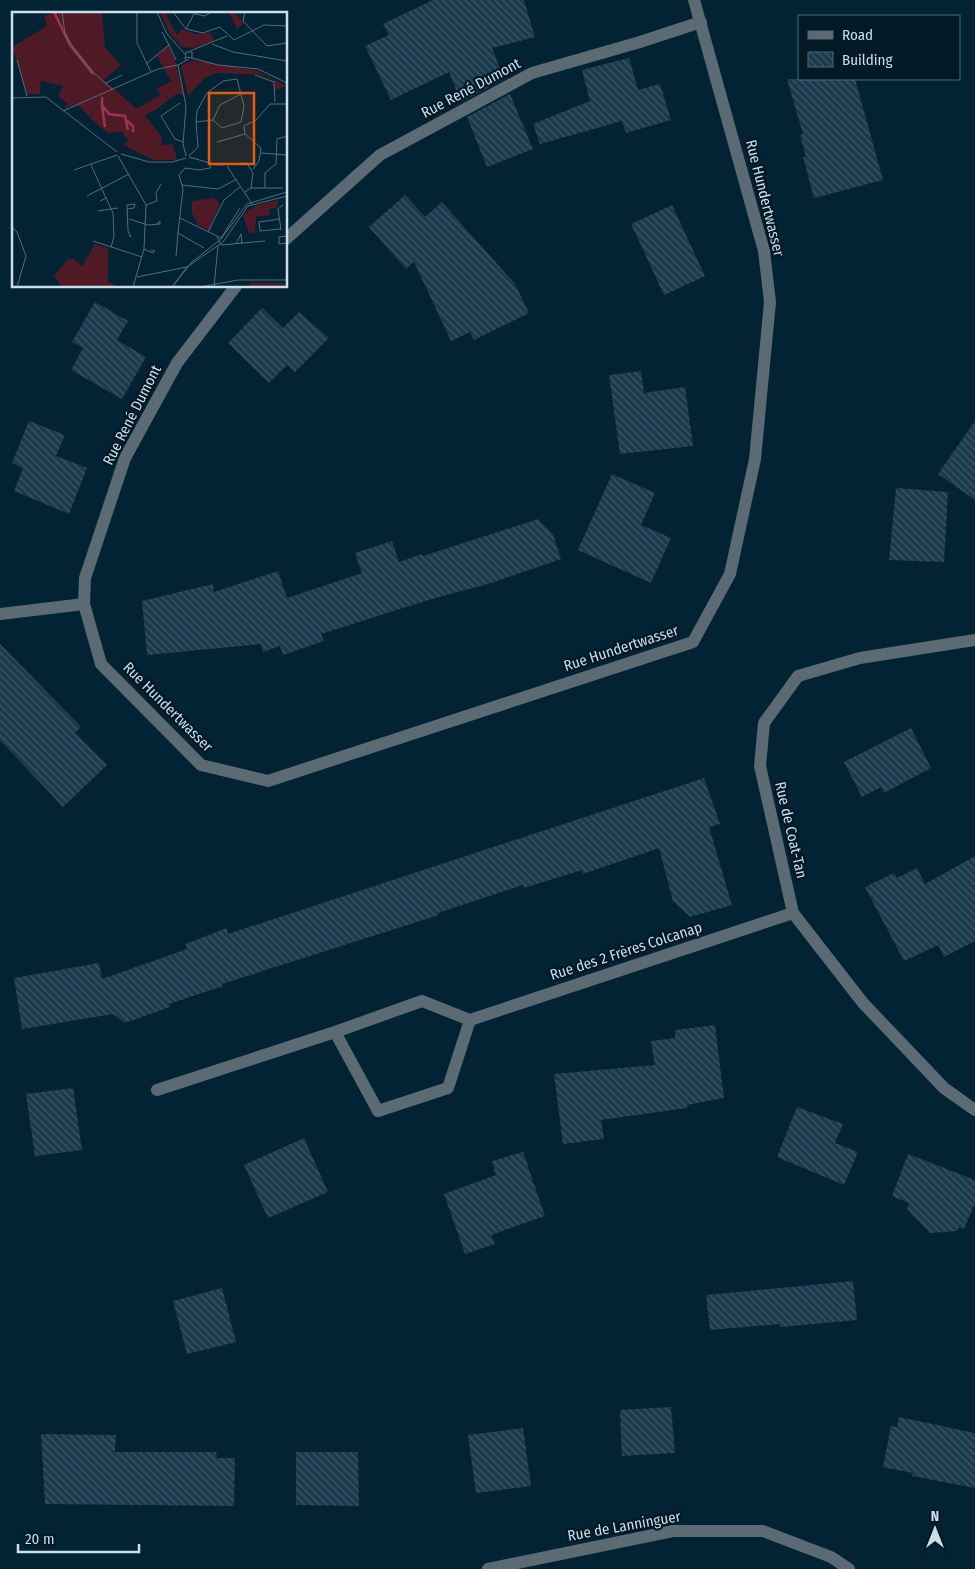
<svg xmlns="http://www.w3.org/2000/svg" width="975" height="1569" font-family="'Fira Sans Condensed',sans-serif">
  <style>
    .building { fill: url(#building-back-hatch) }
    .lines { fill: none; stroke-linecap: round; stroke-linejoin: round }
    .minor { stroke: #5b6a73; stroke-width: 12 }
    .labels { text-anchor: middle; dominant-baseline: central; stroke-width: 4.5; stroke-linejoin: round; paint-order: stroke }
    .street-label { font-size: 15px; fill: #ccdeea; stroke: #021926 }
    .inset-river { fill: none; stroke: #96384e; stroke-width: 2.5 }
    .inset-road { fill: none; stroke: #526e7d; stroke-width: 1 }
    .view { fill: #e8590c; fill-opacity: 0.15; stroke: #e8590c; stroke-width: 2.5 }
    .inset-edge { fill: none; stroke: #ccdeea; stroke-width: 2.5 }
  </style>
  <defs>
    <pattern id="building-back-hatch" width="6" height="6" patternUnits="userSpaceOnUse" patternTransform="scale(1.25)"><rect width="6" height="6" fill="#1a3b4d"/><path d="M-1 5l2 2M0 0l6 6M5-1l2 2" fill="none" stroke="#3a5767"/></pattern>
  </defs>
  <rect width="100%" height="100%" fill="#012334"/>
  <g class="building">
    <path d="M433,0h91l11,37 -43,11 12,31 -43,23 -12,-30 -58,28 -26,-54 24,-11 -6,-11z"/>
    <path d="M629,58l9,32 22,-6 11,36 -45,13 -4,-12 -82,23 -7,-20 57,-23 -8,-31z"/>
    <path d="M787,79h68l28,101 -69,18 -11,-41h3l-6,-22 3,-1z"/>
    <path d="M510,94l23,55 -46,18 -20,-50z"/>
    <path d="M405,195l20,22 17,-15 73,82 14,29 -55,27 -4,-8 -19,9 -37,-79 -8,7 -37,-42z"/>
    <path d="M672,205l33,71 -41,19 -33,-71z"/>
    <path d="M95,302l33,19 -11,19 29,17 -24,42 -51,-29 12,-22 -11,-6z"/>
    <path d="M262,308l21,20 16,-16 30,26 -34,34 -8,-7 -18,18 -41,-40z"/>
    <path d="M641,371l3,22 41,-6 8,59 -73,8 -11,-79z"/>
    <path d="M29,421l36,14 -9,21 31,12 -18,46 -55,-23 9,-23 -11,-5z"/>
    <path d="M975,421v79l-37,-26z"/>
    <path d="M612,474l43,19 -14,32 30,13 -20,45 -73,-33z"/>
    <path d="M896,488l52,4 -4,70 -55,-2z"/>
    <path d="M538,519l15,15 8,25 -70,24 -66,18 -104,33 3,7 -41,14 -3,-9 -17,6 -2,-8 -114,11 -5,-54 71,-17 1,8 64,-21 9,27 75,-25 -7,-20 37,-12 7,21 23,-8 1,2z"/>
    <path d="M0,644l81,83 -6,6 32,32 -44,42 -63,-67z"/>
    <path d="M911,728l20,40 -47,25 -3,-6 -19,10 -18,-35z"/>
    <path d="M704,778l16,46 -11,3 23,78 -42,12 -17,-16 -14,-53 -76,26 -1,-4 -58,18 -1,-3 -85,28 1,2 -217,69 1,2 -54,18 1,3 -45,16 -12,-9 -91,15 -8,-51 85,-15 3,16 85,-30 -2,-5 42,-16 1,6z"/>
    <path d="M975,856v85l-31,16 -6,-12 -34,16 -39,-74 29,-14 3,5 20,-10 8,16z"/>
    <path d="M715,1025l9,73 -37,7v3l-86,12 3,19 -41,5 -9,-70 101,-9 -4,-24 24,-3v-8z"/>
    <path d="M73,1088l9,62 -47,6 -9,-62z"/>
    <path d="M797,1107l46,17 -8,19 23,9 -14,33 -67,-28z"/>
    <path d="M304,1138l24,54 -60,26 -24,-53z"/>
    <path d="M523,1152l22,64 -54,19 4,9 -30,10 -21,-60 52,-19 -4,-14z"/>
    <path d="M908,1154l67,26v23l-11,26 -5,-2 -2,4 -27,2 -23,-24 2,-6 -17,-7z"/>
    <path d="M853,1281l4,39 -77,7v-3l-70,6 -4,-35z"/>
    <path d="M222,1288l14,54 -49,12 -14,-53z"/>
    <path d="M671,1407l4,46 -53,3 -2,-46z"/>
    <path d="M899,1417l76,16v55l-63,-12 1,-3 -30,-6 8,-41 6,1z"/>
    <path d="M523,1428l8,58 -55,7 -8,-58z"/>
    <path d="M41,1434l75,1 -1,17h101l1,6h18l-1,48 -189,-2z"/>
    <path d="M296,1452h62l1,54 -63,-1z"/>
  </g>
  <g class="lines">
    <g class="minor">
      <path d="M286,239l94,-84 152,-82 108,-31 61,-20"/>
      <path d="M84,604l1,-26 40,-120 52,-95 59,-77"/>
      <path d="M0,614l84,-10 17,60 100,101 67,16 425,-139 37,-68 25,-115 15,-157 -6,-51 -70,-251"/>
      <path d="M975,640l-115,18 -62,18 -34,47 -4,43 33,147 70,90 81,85 31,22"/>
      <path d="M335,1032l43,79 70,-23 22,-68"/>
      <path d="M157,1090l178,-58 87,-31 48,19 323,-107"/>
      <path d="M488,1569l185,-38h90l68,26 18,12"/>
    </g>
  </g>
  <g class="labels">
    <g class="street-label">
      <text transform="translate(471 88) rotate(-28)">Rue René Dumont</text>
      <text transform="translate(765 198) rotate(76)">Rue Hundertwasser</text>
      <text transform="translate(132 415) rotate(-63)">Rue René Dumont</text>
      <text transform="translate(621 648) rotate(-18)">Rue Hundertwasser</text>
      <text transform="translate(168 707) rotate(45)">Rue Hundertwasser</text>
      <text transform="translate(791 830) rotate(77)">Rue de Coat-Tan</text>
      <text transform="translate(626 951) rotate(-18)">Rue des 2 Frères Colcanap</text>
      <text transform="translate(624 1526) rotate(-10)">Rue de Lanninguer</text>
    </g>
  </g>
  <g transform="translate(12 12)">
    <rect width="275" height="275" fill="#012334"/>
    <path d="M44,0h46l3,35 16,18 -17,15 44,39 13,17 1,9 11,-1 4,16h-24l-29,-15 6,-10 16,4 -21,-24 -15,-1 -10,-10 -10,13 -13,-13 -15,5 6,-5 -10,-8 5,-10 -22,-5 -1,13h-13l-15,-47 35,-21 -3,-10zM217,0h5l10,11 -7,6zM181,48l24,13 -11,4 -18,19 -7,-30zM266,188v7l-9,2 1,6 -14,2 -1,14 4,1 -10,1 -6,-17 2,-3 12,-8zM83,232l13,4v34l12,5h-58l-8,-11 13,-16 6,-1 9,7z" fill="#4f1926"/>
    <path d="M148,0h5l12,23 5,-6 12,5 17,-1 3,8 -21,7 -11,-1 -13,-15zM156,33l7,15 9,36 -8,-4 3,-13 -8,2 -14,-25zM181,48l64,11 30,15 -11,4 -2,-10 -13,-5 -44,-2z" fill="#4f1926"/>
    <path d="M91,86v8l7,8 9,-1 32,12 -5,15 -16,-5 -4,4 -4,-7 -14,1 -18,-15 8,-11v-8z" fill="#4f1926"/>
    <path d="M167,66l1,13 -23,18 -13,7 -8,-7 24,-14 -3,-7zM201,186l6,4v4l-10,24 -11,-5 -6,-12v-12zM237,271h36v4h-36z" fill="#4f1926"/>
    <path class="inset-river" d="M42,0l16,33 23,29M90,85v8l7,9 16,2 3,14M90,94l3,21M114,108l7,6v6"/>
    <path class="inset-road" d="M50,0l3,21 6,11 23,29 19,17M125,0v31l14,29M145,0l10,22 18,20M161,0l13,17 17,4 17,-6 14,13 30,-15 23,1M233,0l-2,9 24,25 20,-3M183,2l10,2 6,-4M174,17l9,-17M200,32l21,8 54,9M157,33l7,15M178,39l37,-15M180,46l26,7 40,4 29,14M5,48l10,36M173,48l1,-8h6v6l-6,-1M134,52l23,-19 -7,-13M166,53l8,41 -3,38 3,12M243,63l19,7 1,20M94,71l16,-8M0,86l34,-1 71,55M168,91l-19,13 14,23 8,3M51,99l95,-42 20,-4 11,-6M201,108l7,-15 21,-11M205,130l28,-8M249,141l26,2M109,142l28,8h23l14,-4M106,144l28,49 -2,44 -11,38M177,144l9,-9 -2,-25 17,-2 9,8 19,-6 3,-16 -7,-27 -14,2 -16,12 -10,18 -1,11M177,145l28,8 30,-2 6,10 -2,15 -6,4M79,153l15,33 -6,3M215,154l25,38M241,157l6,-8 2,-13 -16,-14 -1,-8 12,-6 14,-16h17M62,158l43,-15M170,173l36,4 19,-10M239,176h32M253,176v-15l11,-9 1,-25 10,-3M75,184l42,-22M94,186l7,15 1,24 -3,10M134,193l11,-4 -1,-8 5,-9M115,197l7,-1 1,-4 -8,1 1,26 3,6 -2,-2M86,199l20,-3M168,206l41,20 19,-30M117,207l19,6 12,-1v-3l-3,3M268,207l-21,3 1,9 21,-2M0,215l5,5 9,24 -9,31M269,218l-3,-21 5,-4M196,220l16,-32 17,-14M275,224l-8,1v7l8,-1M205,225l4,8 44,-4M81,229l49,16M224,232l5,-10 1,10M192,236l-26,-15 5,-44 -4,-14 6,-7 14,2 11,-2 1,-4M132,237l9,4 2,-2 -4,-1M164,244l2,-23M125,265l50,-10M160,275l15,-20 36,-25 25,-36 39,-10M160,275l20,-25 29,-23 26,-35 40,-12M188,275l38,-7h49M202,275l4,-41"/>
    <path class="view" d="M197,81h45v71h-45z"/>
    <rect width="275" height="275" class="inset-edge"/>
  </g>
  <rect x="798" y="15" width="162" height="65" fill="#021926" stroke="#536874"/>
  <rect x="808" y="31" width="25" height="8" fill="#5b6a73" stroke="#536874"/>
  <text x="842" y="40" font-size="15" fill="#ccdeea">Road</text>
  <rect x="808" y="52" width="25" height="15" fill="url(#building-back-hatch)" stroke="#536874"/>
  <text x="842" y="65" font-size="15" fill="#ccdeea">Building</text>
  <g transform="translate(935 1529)" stroke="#021926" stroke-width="4" paint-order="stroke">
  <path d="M0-4L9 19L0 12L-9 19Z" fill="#ccdeea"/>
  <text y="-8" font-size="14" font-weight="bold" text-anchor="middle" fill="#ccdeea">N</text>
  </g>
  <path d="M18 1544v8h121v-8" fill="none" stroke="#ccdeea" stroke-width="2.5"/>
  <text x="25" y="1544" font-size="15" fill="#ccdeea" stroke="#021926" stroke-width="4" paint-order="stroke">20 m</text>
</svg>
